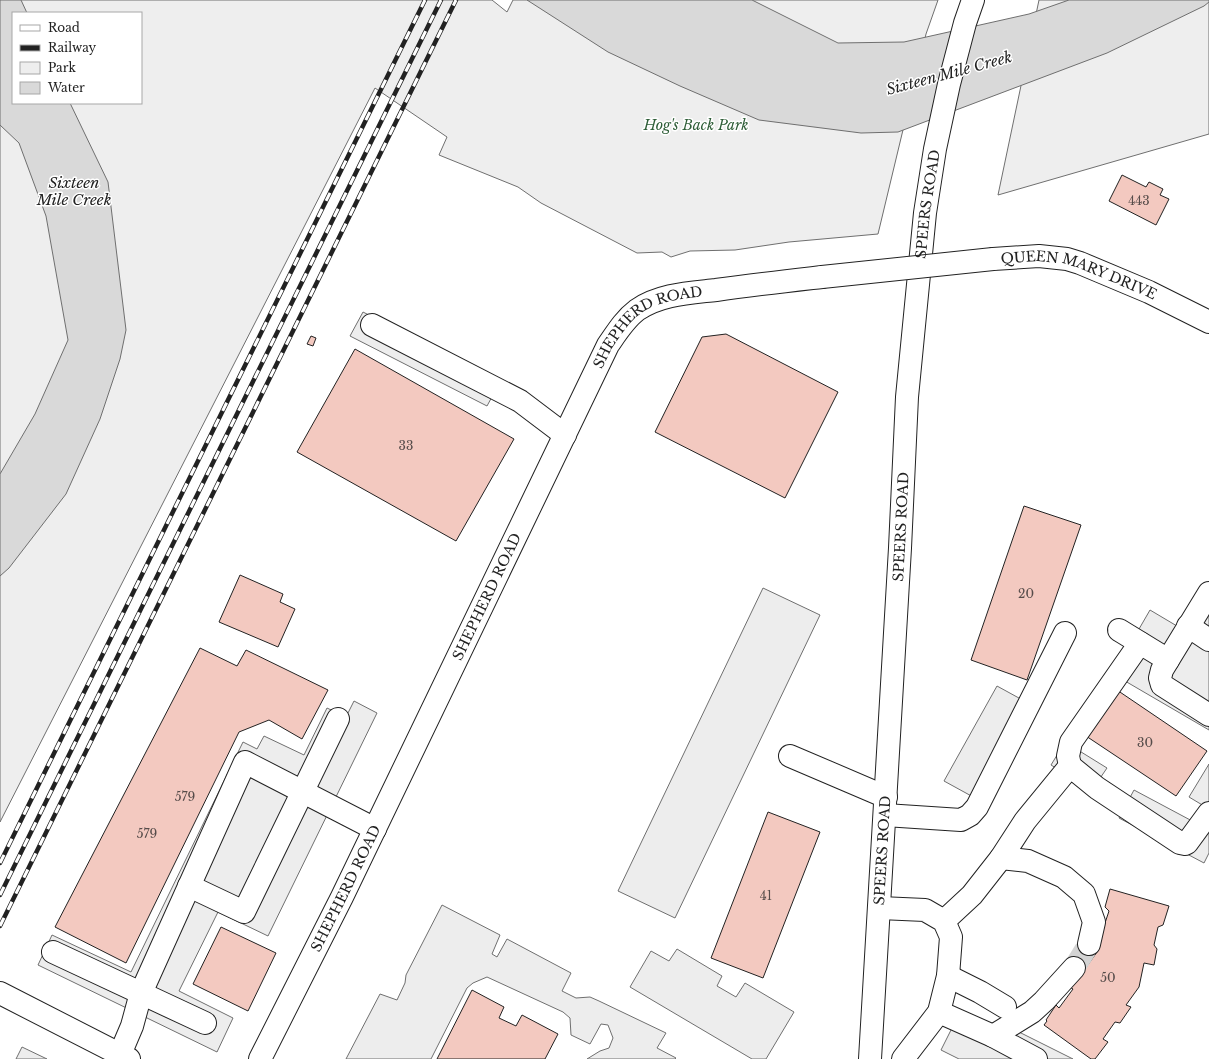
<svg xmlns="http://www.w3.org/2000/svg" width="1209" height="1059" font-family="'Libre Baskerville',serif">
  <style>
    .green { fill: #eee; stroke: #6f6f6f; fill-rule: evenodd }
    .parking { fill: #ededed; stroke: #6f6f6f }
    .water { fill: #d9d9d9; stroke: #6f6f6f }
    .building { fill: #f3c9c0; stroke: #222 }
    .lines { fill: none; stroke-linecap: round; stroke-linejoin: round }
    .minor-tunnel { stroke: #d3d3d3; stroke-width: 22; stroke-dasharray: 22 11; stroke-linecap: butt }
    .minor-casing { stroke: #222; stroke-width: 24 }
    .major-casing { stroke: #222; stroke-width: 24 }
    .minor { stroke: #fff; stroke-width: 22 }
    .major { stroke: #fff; stroke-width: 22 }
    .rail-casing { stroke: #222; stroke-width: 4.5 }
    .rail { stroke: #fff; stroke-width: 3; stroke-dasharray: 9; stroke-linecap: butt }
    .minor-bridge-casing { stroke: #222; stroke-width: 24; stroke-linecap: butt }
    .minor-bridge { stroke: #fff; stroke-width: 22 }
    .labels { text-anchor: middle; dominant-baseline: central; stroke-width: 3; stroke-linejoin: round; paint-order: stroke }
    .number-label { font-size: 12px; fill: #564c4a }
    .park-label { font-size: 14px; font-style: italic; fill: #2f5e38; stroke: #fff }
    .street-label { font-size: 14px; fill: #222; stroke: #fff }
    .water-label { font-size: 15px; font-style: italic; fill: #222; stroke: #fff }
  </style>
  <rect width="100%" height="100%" fill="#fff"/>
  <g class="green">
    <path d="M0,0h492l15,12 6,-12h425l-12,34 -48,200 -89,8 -54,8 -45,1 -19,6 -9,-5 -25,1 -96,-50 -23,-16 -79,-32 8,-18 -72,-49 -375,734zM13,13h128v90h-128z"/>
    <path d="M1039,0h170v134l-211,61z"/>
  </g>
  <g class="parking">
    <path d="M363,312l137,70 -13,24 -137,-70z"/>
    <path d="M1209,583v147l-96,-56 37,-64 32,19z"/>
    <path d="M763,588l57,27 -145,303 -57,-27z"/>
    <path d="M997,686l31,17 -53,95 -31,-17z"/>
    <path d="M354,701l23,12 -109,223 -50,-24 -39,79 54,27 -16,34 -179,-87 14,-30 79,37 112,-230 14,7 7,-13 40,19 23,-47 19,9z"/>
    <path d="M1065,742l42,26 -15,22 -41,-25z"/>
    <path d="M1209,764v45l-20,-12z"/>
    <path d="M1134,790l75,40v23l-5,10 -85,-45z"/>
    <path d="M442,905l58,30 -8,19 5,3 10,-18 64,34 -9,18 14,7 14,-1 9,4 67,32 -9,15 19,10 -1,1h-88l13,-8 9,-3 4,-10 -5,-13 -7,-1 -11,20 -19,-9 -1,-17 -7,-6 -76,-35 -14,6 -6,5 -36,71h-85l34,-65 17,6 8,-17 1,-8z"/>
    <path d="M677,949l45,27 -5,10 19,11 9,-14 49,29 -28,47h-14l-122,-72 21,-36 18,10z"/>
    <path d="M960,1012l45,23 4,-8 64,32h-114l-18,-9z"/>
    <path d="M22,1047l25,12h-31z"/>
  </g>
  <g class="water">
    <path d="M0,0h21l6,13h-14v90h57l38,79 18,148 -6,29 -20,60 -34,75 -57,74 -9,8v-102l35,-60 33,-74 -22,-124 -27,-73 -19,-18z"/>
    <path d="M527,0h225l86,43 66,-1 125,-28 40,-14h140v2l-5,4 -97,47 -209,79 -37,1 -102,-13 -79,-34 -72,-34z"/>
  </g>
  <g class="building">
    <path d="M1122,175l24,12 3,-5 14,7 -3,6 9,4 -13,26 -47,-24z"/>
    <path d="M726,334l112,58 -53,106 -130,-66 47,-95z"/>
    <path d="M311,336l5,2 -3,8 -6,-2z"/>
    <path d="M355,349l159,90 -58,102 -159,-89z"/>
    <path d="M1024,506l57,19 -54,155 -56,-20z"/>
    <path d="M240,575l43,19 -3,8 15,7 -17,38 -59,-25z"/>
    <path d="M200,648l37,18 9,-16 82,40 -26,49 -33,-19 -30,12 -113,231 -71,-36z"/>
    <path d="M1114,688l93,63 -31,45 -93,-62z"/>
    <path d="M768,812l52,20 -57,146 -52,-20z"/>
    <path d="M1110,889l59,17 -6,19 -5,2 -4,18 3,4 -3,16 -10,-2 -5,24 -13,18 5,2 -11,16 -5,-1 -12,17 5,3 -13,17h-4l-47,-34 3,-4 -1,-1 10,-15 3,3 14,-19 -5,-3 14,-20 3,3 12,-17 -4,-5 9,-15 7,-21 -4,-4z"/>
    <path d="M221,927l55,26 -28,58 -55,-27z"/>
    <path d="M472,990l32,17 -5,11 17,8 6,-11 36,19 -13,25h-108z"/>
  </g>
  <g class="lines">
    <path class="minor-tunnel" d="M1074,968l15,-24"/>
    <g class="minor-casing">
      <g id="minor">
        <path id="s1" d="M993,259l46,-3 28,3 13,4 69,29 60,30"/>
        <path d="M372,325l148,76 45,34"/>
        <path d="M1209,593l-47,77 -2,8 2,7 47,30"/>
        <path d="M1188,626l21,14"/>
        <path d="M1119,630l49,30"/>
        <path d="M790,756l96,41"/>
        <path d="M1070,766l-2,-10 3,-14 69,-99"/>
        <path d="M885,815l76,5 9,-5 7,-8 88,-174"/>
        <path d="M1001,858l27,3 36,16 20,17 10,28 -5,22"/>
        <path d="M189,886l55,26 94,-193"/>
        <path d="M880,908l45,2 19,11 7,16 -3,39 -9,36 -36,47"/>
        <path d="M944,921l28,-26 29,-37 24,-37 45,-55 27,22 83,55 5,1 2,-1 22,-30"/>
        <path d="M53,952l152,71"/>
        <path d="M948,976l32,16 25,15"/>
        <path d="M939,1012l54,24 43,23"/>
        <path d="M993,1036l39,-24 12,-11 30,-33"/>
        <path d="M118,1059l14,-33 9,-33 104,-231 130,67"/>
        <path id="s2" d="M260,1059l82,-162 266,-552c9,-13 17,-26 29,-35 23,-16 53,-17 79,-20 35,-5 71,-9 106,-13"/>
      </g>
    </g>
    <g class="major-casing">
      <g id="major">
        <path d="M0,993l129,66"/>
        <path id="s3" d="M870,1059l30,-511 7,-151 18,-184 10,-64 14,-65 16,-61 8,-23"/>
      </g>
    </g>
    <use href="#minor" class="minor"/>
    <use href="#major" class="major"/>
    <g class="rail-casing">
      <g id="rail">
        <path d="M0,863l425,-863"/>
        <path d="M0,895l441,-895"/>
        <path d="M0,926l456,-926"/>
      </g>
    </g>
    <use href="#rail" class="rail"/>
    <g class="minor-bridge-casing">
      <path id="minor-bridge" d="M822,277l171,-18"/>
    </g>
    <use href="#minor-bridge" class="minor-bridge"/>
  </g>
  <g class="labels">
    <g class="number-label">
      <text x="1139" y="200">443</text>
      <text x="406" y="445">33</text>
      <text x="1026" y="593">20</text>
      <text x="1145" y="742">30</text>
      <text x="185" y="796">579</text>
      <text x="147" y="833">579</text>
      <text x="766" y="895">41</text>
      <text x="1108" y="977">50</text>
    </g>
    <g class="park-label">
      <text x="696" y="125">Hog's Back Park</text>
    </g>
    <g class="street-label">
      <text stroke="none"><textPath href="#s3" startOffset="857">SPEERS ROAD</textPath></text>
      <text stroke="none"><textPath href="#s1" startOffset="89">QUEEN MARY DRIVE</textPath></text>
      <text stroke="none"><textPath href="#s2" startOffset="839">SHEPHERD ROAD</textPath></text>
      <text stroke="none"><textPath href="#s3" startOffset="533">SPEERS ROAD</textPath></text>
      <text stroke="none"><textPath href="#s2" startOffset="515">SHEPHERD ROAD</textPath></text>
      <text stroke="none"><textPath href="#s3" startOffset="209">SPEERS ROAD</textPath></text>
      <text stroke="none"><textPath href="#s2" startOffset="191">SHEPHERD ROAD</textPath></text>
    </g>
    <g class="water-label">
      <text transform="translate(949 73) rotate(-15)">Sixteen Mile Creek</text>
      <text x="74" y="182">Sixteen<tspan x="74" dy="17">Mile Creek</tspan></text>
    </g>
  </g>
  <rect x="12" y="12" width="130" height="92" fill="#ffffff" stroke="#a7a7a7"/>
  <rect x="20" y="25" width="20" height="6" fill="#ffffff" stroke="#a7a7a7"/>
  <text x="48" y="32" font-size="12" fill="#222222">Road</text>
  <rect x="20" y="45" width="20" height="6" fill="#222222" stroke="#a7a7a7"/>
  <text x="48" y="52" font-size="12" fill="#222222">Railway</text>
  <rect x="20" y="62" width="20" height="12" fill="#eeeeee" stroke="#a7a7a7"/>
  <text x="48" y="72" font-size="12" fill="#222222">Park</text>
  <rect x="20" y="82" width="20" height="12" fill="#d9d9d9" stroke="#a7a7a7"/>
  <text x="48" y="92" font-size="12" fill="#222222">Water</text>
</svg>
